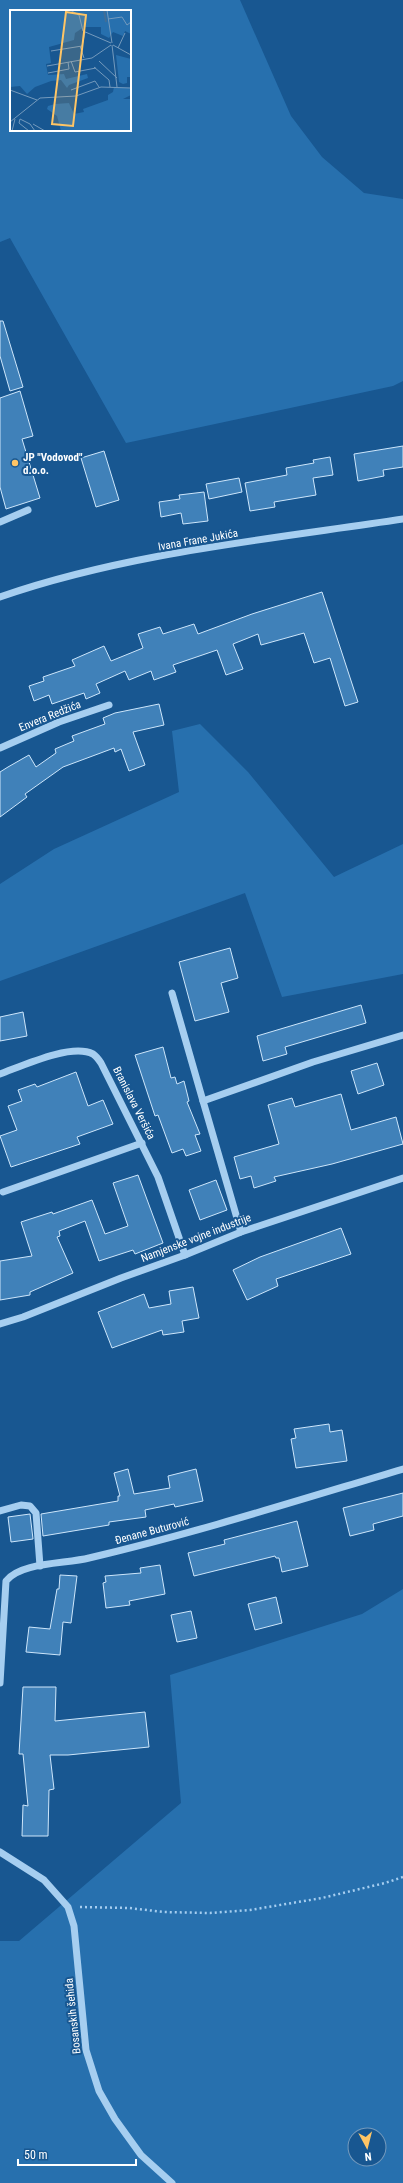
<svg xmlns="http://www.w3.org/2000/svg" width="403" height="2183" font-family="'Roboto Condensed',sans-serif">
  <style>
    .green { fill: #2770ae; fill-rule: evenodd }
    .building { fill: #4081b9; stroke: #cde6fb }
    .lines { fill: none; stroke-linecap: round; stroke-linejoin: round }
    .path { stroke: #a6cef0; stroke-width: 2.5; stroke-dasharray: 2 3; stroke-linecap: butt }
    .minor { stroke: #a6cef0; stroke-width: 7 }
    .poi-dot { fill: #ffc565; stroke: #185791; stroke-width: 1.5 }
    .labels { text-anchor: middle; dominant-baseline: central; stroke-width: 4; stroke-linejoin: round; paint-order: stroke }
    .poi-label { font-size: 11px; font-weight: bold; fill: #fff; stroke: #185791; text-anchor: start }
    .street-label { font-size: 11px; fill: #fff; stroke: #185791 }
    .inset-river { fill: none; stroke: #406e98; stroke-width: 2 }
    .inset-road { fill: none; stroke: #749abd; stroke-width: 1 }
    .view { fill: #ffc565; fill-opacity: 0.15; stroke: #ffc565; stroke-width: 2 }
    .inset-edge { fill: none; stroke: #fff; stroke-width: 2 }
  </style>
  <rect width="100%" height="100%" fill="#185791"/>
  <g class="green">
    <path d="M0,0h240l51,116 31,41 42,36 39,6v182l-10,5 -267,57 -116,-205 -10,4zM11,11h119v119h-119z"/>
    <path d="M200,724l48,48 86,105 69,-33v130l-121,23 -37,-104 -245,88v-97l54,-35 125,-57 -7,-61z"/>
    <path d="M403,1589v594h-403v-242h19l162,-138 -11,-128 192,-61zM355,2135h24v24h-24z"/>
  </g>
  <g class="building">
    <path d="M0,321h3l20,66 -13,4 -10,-35z"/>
    <path d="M20,391l13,45 -11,3 18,59 -34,11 -6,-22v-89z"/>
    <path d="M403,446v21l-20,3 1,6 -26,5 -4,-27z"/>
    <path d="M104,451l15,49 -23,7 -15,-49z"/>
    <path d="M330,457l3,18 -20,3 3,17 -42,7 1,5 -25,4 -5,-28 42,-8 -1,-7 28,-5 -1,-3z"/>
    <path d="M239,478l3,14 -33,7 -3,-15z"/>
    <path d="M204,492l4,29 -25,3 -2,-11 -20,4 -2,-15 21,-3 -1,-4z"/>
    <path d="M322,592l36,110 -13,4 -15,-48 -16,5 -10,-30 -43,12 -3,-11 -25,10 10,25 -17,6 -9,-25 -44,15 3,7 -22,8 -3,-9 -22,9 -4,-9 -29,13 4,9 -14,6 -2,-6 -32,11 -3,-9 -15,6 -5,-15 15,-5 -1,-4 32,-11 -3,-6 32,-14 7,15 32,-13 -5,-14 22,-7 3,7 31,-10 4,10 54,-20z"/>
    <path d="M159,704l5,21 -31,7 12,33 -16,6 -8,-22 -6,3 -1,-4 -51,19 -38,27 2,3 -27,20v-45l8,-5 21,-12 7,12 20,-14 -1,-4 19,-8 -2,-5 33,-12 -2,-6 12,-5z"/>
    <path d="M230,948l8,30 -17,5 8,29 -34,9 -16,-59z"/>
    <path d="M361,1005l5,18 -81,24 2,7 -24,7 -6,-25z"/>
    <path d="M23,1012l4,24 -27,5v-24z"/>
    <path d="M163,1047l8,31 4,-1 2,7 7,-3 5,20 -2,1 13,32 -5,1 6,16 -15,5 -3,-7 -11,4 -14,-38 -3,1 -20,-61z"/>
    <path d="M377,1063l7,22 -26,9 -7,-23z"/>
    <path d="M76,1072l12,34 15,-6 10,24 -36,13 3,7 -69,23 -11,-31 17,-6 -9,-24 14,-5 -4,-11 17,-6 2,3z"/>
    <path d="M341,1094l10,36 45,-13 7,27 -71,20 -58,13 2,4 -22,7 -3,-12 -11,3 -6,-22 45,-13 -11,-39 24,-7 3,9z"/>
    <path d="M138,1175l25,68 -28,11 -2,-4 -34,11 -14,-40 -26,10 1,5 -3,1 16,36 -43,19v3l-30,5v-39l32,-5 -11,-34 31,-10 1,2 39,-14 13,34 23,-8 -15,-43z"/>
    <path d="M216,1180l11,30 -27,10 -11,-30z"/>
    <path d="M341,1228l10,26 -75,25 2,7 -31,14 -14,-30 27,-13z"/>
    <path d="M193,1287l6,31 -17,3 2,11 -21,3 -1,-5 -50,18 -14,-36 46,-18 5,14 22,-4 -2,-13z"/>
    <path d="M329,1424l1,8 12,-2 5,31 -51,7 -5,-29 5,-1 -2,-9z"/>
    <path d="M128,1469l6,25 36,-6 -2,-12 28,-7 7,32 -28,6 -1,-3 -29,6 1,7 -37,5v3l-66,11 -2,-22 77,-13v-5h2l-6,-23z"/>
    <path d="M403,1493v23l-30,8 1,6 -24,6 -7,-28z"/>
    <path d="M30,1514l3,25 -22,3 -3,-25z"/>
    <path d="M297,1521l11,45 -26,6 -3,-14h-3l-1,-2 -81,20 -6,-23 37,-9 -1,-4z"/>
    <path d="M160,1565l5,29 -36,7 1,4 -24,3 -3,-25 3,-1 -1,-6 36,-3 -1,-5z"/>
    <path d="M60,1575l17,1 -6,47 -8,-1 -3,33 -34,-3 3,-25 21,2 7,-40h2z"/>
    <path d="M276,1597l6,26 -27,7 -7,-26z"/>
    <path d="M191,1611l6,27 -20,4 -6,-27z"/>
    <path d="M23,1687h33l-1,34 90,-9 4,35 -81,8h-18l4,34 -5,1 -1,46h-26l1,-31 5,1 -5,-52h-4z"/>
  </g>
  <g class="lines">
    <path class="path" d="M80,1907l49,1 35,4 46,1 40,-3 72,-12 63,-15 18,-6"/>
    <g class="minor">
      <path d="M0,522l28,-12"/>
      <path d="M0,597c126,-44 271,-58 403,-78"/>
      <path d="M0,748l59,-26 50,-17"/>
      <path d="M172,993l31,108"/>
      <path d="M0,1074c22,-8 71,-31 93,-20 3,2 6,6 8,9l57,114 27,78"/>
      <path d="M3,1192l139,-49"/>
      <path d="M241,1232l-38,-131 110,-39 90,-27"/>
      <path d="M0,1324l23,-7 98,-39 64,-23 56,-23 162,-54"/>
      <path d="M0,1511l21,-6 9,1 6,7 4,53"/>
      <path d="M0,1683l6,-102c14,-19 60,-17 83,-23 106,-25 210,-58 314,-89"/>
      <path d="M0,1852l44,28 24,27 6,19 12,124 13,41 16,28 26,36 31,28"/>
    </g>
  </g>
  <circle class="poi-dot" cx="15" cy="463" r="4"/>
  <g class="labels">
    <g class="poi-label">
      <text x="23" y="457">JP "Vodovod"<tspan x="23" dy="13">d.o.o.</tspan></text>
    </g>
    <g class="street-label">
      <text transform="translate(198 540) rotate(-10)">Ivana Frane Jukića</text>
      <text transform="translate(50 716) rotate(-22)">Envera Redžića</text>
      <text transform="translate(134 1103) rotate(63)">Branislava Veršića</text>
      <text transform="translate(196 1238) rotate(-21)">Namjenske vojne industrije</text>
      <text transform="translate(152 1531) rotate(-15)">Đenane Buturović</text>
      <text transform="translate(73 2016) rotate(-96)">Bosanskih šehida</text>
    </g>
  </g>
  <g transform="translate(10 10)">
    <rect width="121" height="121" fill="#185791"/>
    <path d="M0,0h121v24l-6,-3 -2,5 -10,-4 -4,6 -8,-4v-7h-17l-9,6 -1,7 -25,7 2,16 -5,1 2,11 16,-1 2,5 21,-5 1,4 -19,7 -2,3 -6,-8 -10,1 -16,6 -8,7 -7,-8 -10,1zM106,45l15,4v18h-4v6l-4,1 -4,-2zM104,77l17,1v7l-8,4h8v32h-70l-4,-15 -10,-7 1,-3 7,-2 14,-1 5,11 10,-2 -1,-3 25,-9v-5l5,-3z" fill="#2770ae"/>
    <path class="inset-river" d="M94,0l2,12"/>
    <path class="inset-road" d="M60,0l9,5 4,16 28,12M97,0l5,33M98,9l14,-2 5,8 4,-3M102,35l5,42M103,35l18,10M70,36l4,12M108,38l7,-15M41,41l31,-5 3,-14M61,51l4,11 21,-4M89,51l18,17M37,56l45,-8 19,-13M84,57l15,13 1,7M38,63l21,-4 -1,-7M0,80l27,10M61,80l24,-9 4,6M0,112l30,-24 36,-2 25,-9 30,1M23,114l12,7M2,121l3,-12M19,121l-10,-8 1,-4 10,5 5,7"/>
    <path class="view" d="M56,2l20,3 -13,111 -21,-2z"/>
    <rect width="121" height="121" class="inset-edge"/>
  </g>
  <g transform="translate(367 2147) rotate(173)"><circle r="19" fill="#185791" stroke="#749abd"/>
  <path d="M0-3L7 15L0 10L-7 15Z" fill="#ffc565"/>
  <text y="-6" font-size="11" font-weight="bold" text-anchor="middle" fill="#ffffff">N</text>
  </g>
  <path d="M18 2159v6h118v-6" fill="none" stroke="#ffffff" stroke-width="2"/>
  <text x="24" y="2159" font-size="12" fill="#ffffff" stroke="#185791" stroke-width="3" paint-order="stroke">50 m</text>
</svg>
